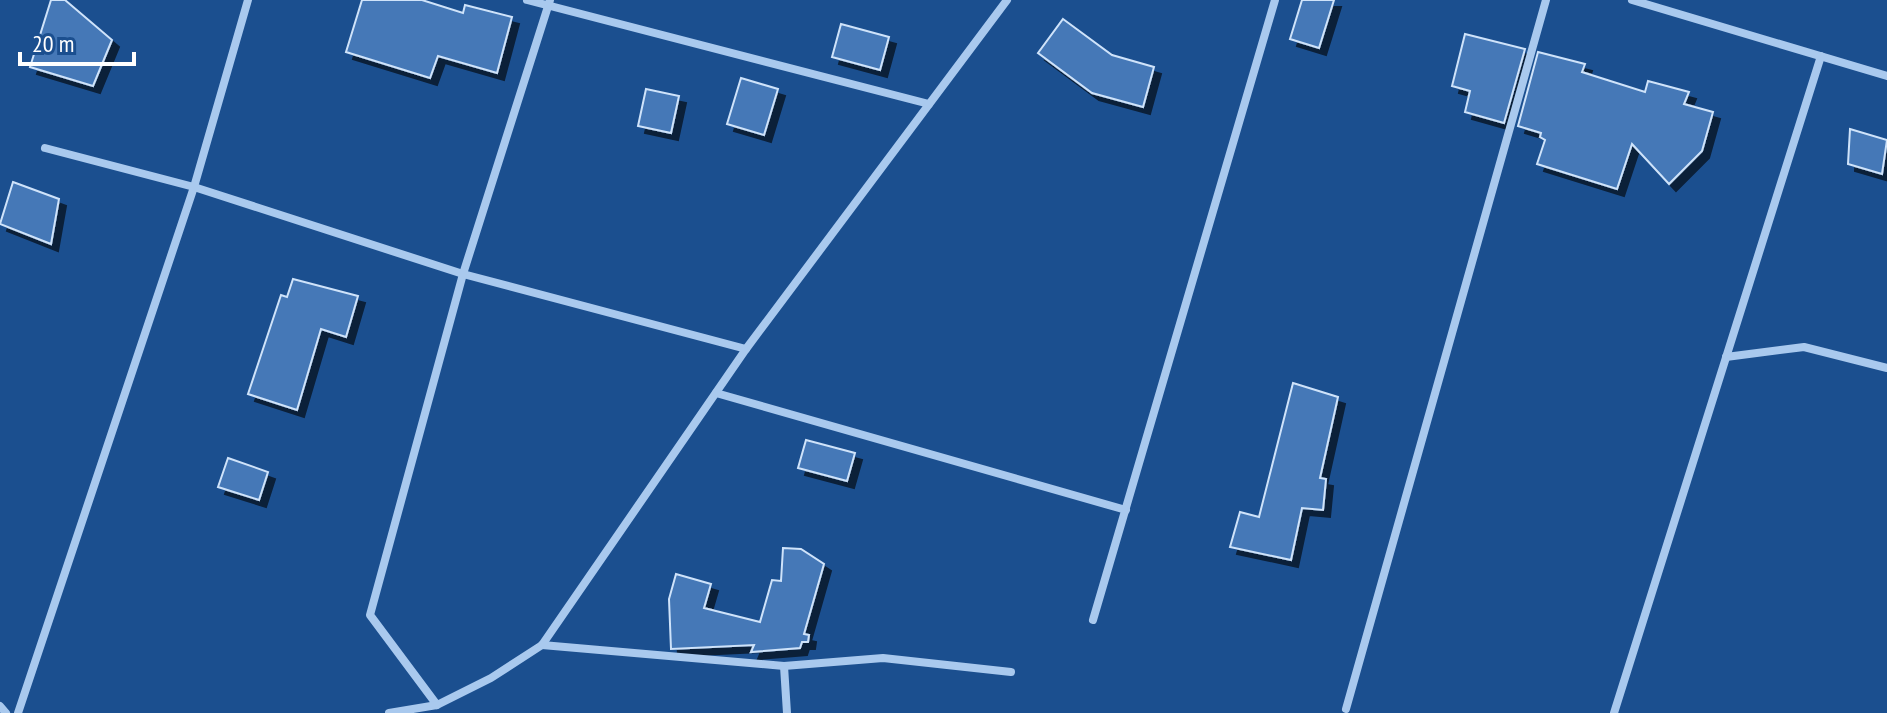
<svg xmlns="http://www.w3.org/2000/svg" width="1887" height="713" font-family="'PT Sans Narrow',sans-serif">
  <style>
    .building { fill: #4478b7; stroke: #cfe3fa; stroke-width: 2; filter: url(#shadow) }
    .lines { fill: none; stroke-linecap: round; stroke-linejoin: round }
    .minor { stroke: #a9c9ee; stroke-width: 8 }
  </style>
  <defs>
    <filter id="shadow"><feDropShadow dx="7" dy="7" stdDeviation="0" flood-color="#0009"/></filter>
  </defs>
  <rect width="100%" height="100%" fill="#1b4f8f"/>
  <g class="building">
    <path d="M51,0h14l47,40 -19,46 -63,-19z"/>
    <path d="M362,0h60l41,13 2,-8 47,12 -15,56 -59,-17 -8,22 -84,-26z"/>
    <path d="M1302,0h32l-15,48 -29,-9z"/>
    <path d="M1063,19l49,36 42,12 -11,40 -51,-14 -54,-40z"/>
    <path d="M841,24l48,13 -9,33 -48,-13z"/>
    <path d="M1465,34l60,15 -21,74 -39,-11 5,-21 -18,-5z"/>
    <path d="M1538,52l47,12 -3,8 63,20 3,-11 41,11 -5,12 29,8 -11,39 -33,33 -37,-40 -15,45 -80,-25 8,-24 -5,-3 1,-4 -23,-7z"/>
    <path d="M741,78l37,11 -14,46 -37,-11z"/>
    <path d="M646,89l33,7 -8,37 -33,-7z"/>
    <path d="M1850,129l37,11 -5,34 -34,-10z"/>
    <path d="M13,182l46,17 -8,45 -51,-20z"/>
    <path d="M293,279l65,17 -12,41 -25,-8 -24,81 -49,-16 33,-99 6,2z"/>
    <path d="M1293,383l45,14 -18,81 6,1 -3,31 -21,-2 -11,52 -61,-13 10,-35 19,5z"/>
    <path d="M806,440l49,13 -8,28 -49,-13z"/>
    <path d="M228,458l40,14 -9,28 -41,-13z"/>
    <path d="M783,548l18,1 23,15 -20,70 5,1 -1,7h-6l-2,6 -49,4 3,-7 -83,4 -2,-50 7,-25 35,10 -7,24 56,14 12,-42 9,1z"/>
  </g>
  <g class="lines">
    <g class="minor">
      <path d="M527,0l402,104"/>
      <path d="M1632,0l255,76"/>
      <path d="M45,148l149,39 269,87 283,75"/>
      <path d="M1726,357l78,-10 83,21"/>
      <path d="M716,393l410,117"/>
      <path d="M1093,620l182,-620"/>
      <path d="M542,645l242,21 99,-8 128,14"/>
      <path d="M784,666l3,47"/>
      <path d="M437,705l-67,-90 93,-341 87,-274"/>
      <path d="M0,706l6,7"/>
      <path d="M1346,709l200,-709"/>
      <path d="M18,713l176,-526 54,-187"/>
      <path d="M389,713l48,-8 54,-27 51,-33 204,-296 261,-349"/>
      <path d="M1614,713l207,-657"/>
    </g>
  </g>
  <path d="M20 52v12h114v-12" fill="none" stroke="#ffffff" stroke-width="4"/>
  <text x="32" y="52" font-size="24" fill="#ffffff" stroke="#1b4f8f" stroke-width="6" paint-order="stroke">20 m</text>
</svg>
